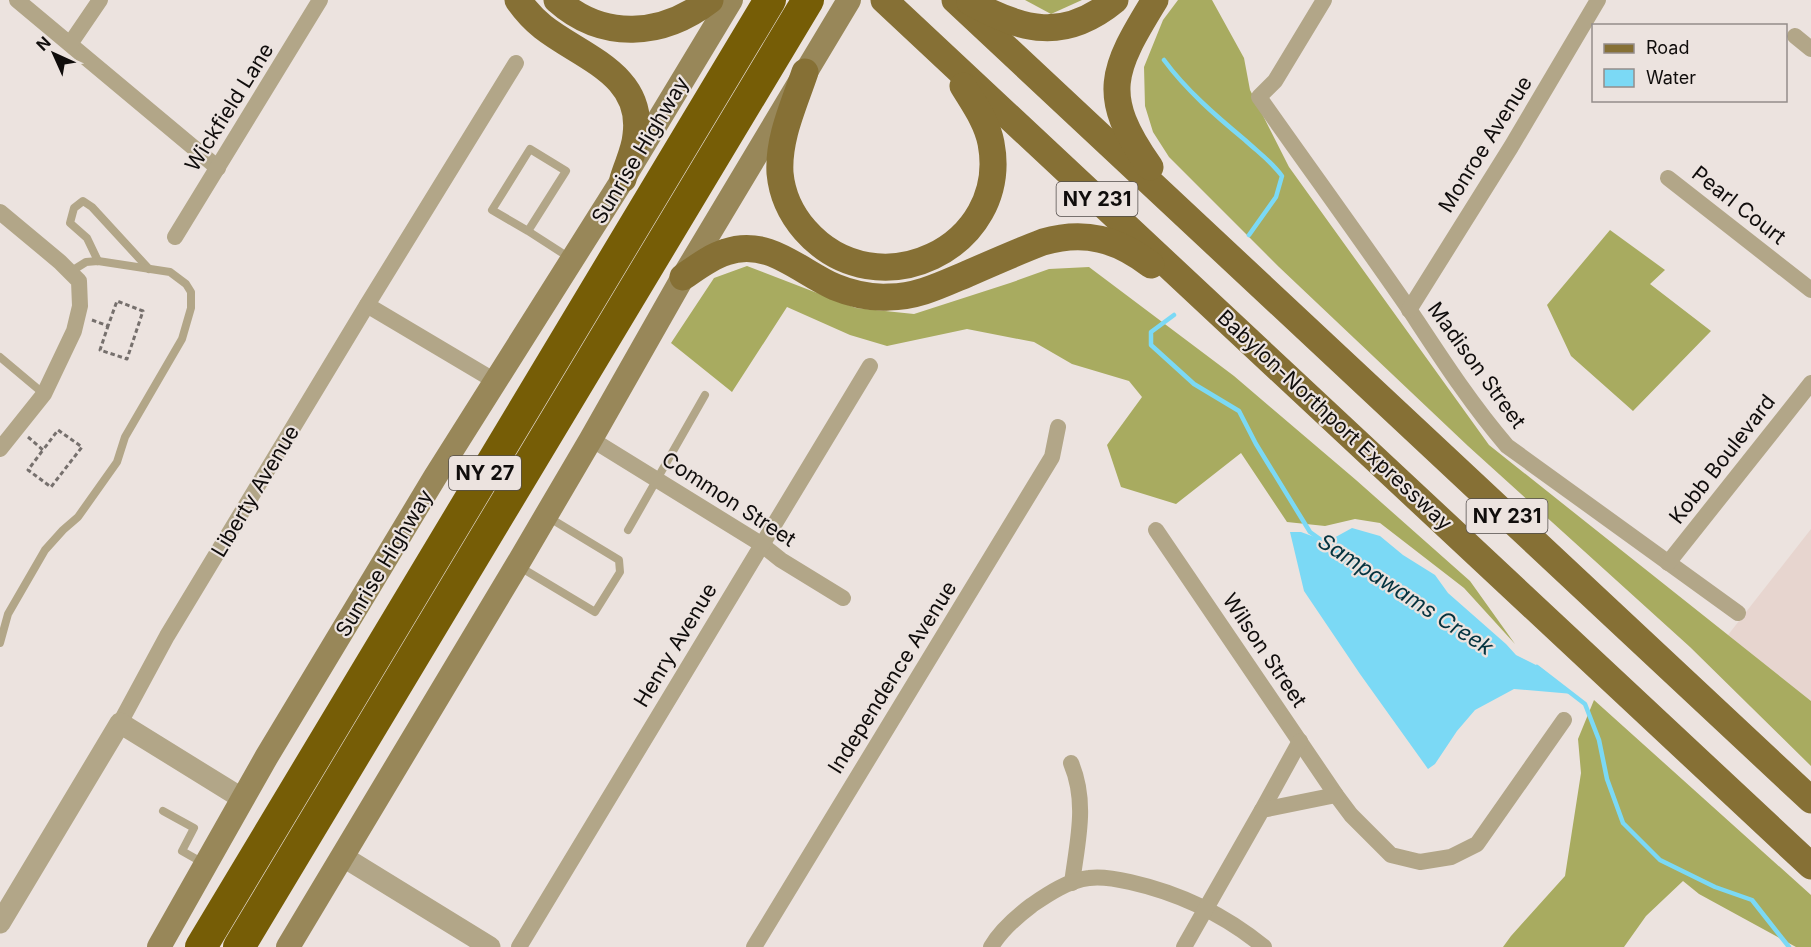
<svg xmlns="http://www.w3.org/2000/svg" width="1811" height="947" font-family="Inter,sans-serif">
  <style>
    .built { fill: #e7d5cf }
    .forest { fill: #a8ab60 }
    .water { fill: #7bd9f5 }
    .lines { fill: none; stroke-linecap: round; stroke-linejoin: round }
    .stream { stroke: #7bd9f5; stroke-width: 4.5 }
    .path { stroke: #76706d; stroke-width: 3; stroke-dasharray: 4.5 3; stroke-linecap: butt }
    .service { stroke: #b2a688; stroke-width: 8 }
    .minor { stroke: #b2a688; stroke-width: 16 }
    .tertiary { stroke: #b2a688; stroke-width: 21 }
    .secondary { stroke: #988759; stroke-width: 24 }
    .primary { stroke: #867035; stroke-width: 27 }
    .motorway { stroke: #765d06; stroke-width: 32 }
    .labels { text-anchor: middle; dominant-baseline: central; stroke-width: 4.5; stroke-linejoin: round; paint-order: stroke }
    .shield { fill: #ece3df; stroke: #524d4b; stroke-width: 1.5 }
    .shield-label { font-size: 20px; font-weight: bold; fill: #100d0c }
    .street-label { font-size: 21px; fill: #100d0c; stroke: #ece3df }
    .water-label { font-size: 22px; font-style: italic; fill: #04333f; stroke: #ece3df }
  </style>
  <rect width="100%" height="100%" fill="#ece3df"/>
  <path class="built" d="M1811,529v172l-83,-66z"/>
  <g class="forest">
    <path d="M1025,0h57l-31,14z"/>
    <path d="M1178,0h34l32,58 6,32 39,77 200,278 322,256v65l-121,-119 -222,-201 -189,-179 -110,-110 -16,-25 -8,-26 -1,-39 19,-47z"/>
    <path d="M1610,230l55,40 -15,14 61,47 -78,80 -62,-55 -24,-51z"/>
    <path d="M747,266l109,42 58,6 96,-31 39,-14 40,-2 145,109 122,104 114,101 45,63 -51,-56 -84,-65 -25,-4 -30,7 -38,-4 -46,-69 -65,51 -55,-17 -14,-42 35,-48 -13,-16 -57,-17 -38,-22 -67,-13 -80,17 -37,-11 -63,-28 -55,85 -61,-49 43,-65z"/>
    <path d="M1594,700l217,195v52h-15l-97,-53 -16,-13 -37,35 -22,31h-121l8,-11 54,-60 16,-103 -3,-34z"/>
  </g>
  <path class="water" d="M1352,528l28,8 23,19 32,20 13,18 58,51 10,11 24,12 33,27 -59,-5 -39,21 -18,21 -22,33 -7,5 -68,-95 -56,-83 -14,-59h11l19,7h12z"/>
  <g class="lines">
    <g class="stream">
      <path d="M1164,60c22,30 52,56 81,80 14,13 25,20 37,36l-6,21 -27,38"/>
      <path d="M1174,315l-23,17v13l43,39 45,27 17,33 54,88 14,10"/>
      <path d="M1537,667l48,37 14,36 8,39 16,44 37,37 55,27 37,13 37,47"/>
    </g>
    <g class="path">
      <path d="M92,320l16,6 9,-25 26,10 -16,48 -27,-9 8,-24"/>
      <path d="M28,437l15,13 15,-20 24,17 -31,40 -23,-17 15,-20"/>
    </g>
    <g class="service">
      <path d="M528,231l-36,-21 38,-61 36,22 -38,60 42,27"/>
      <path d="M98,261l-11,-23 -17,-15 4,-15 9,-7 9,6 57,62"/>
      <path d="M0,357l44,37"/>
      <path d="M628,530l77,-135"/>
      <path d="M520,567l75,45 25,-40 -1,-12 -71,-43"/>
      <path d="M0,643l8,-29 37,-64 18,-20 15,-13 39,-55 8,-25 57,-98 9,-31v-16l-5,-8 -16,-12 -72,-11 -12,1 -16,10"/>
      <path d="M163,811l31,17 -12,23 23,13"/>
    </g>
    <g class="minor">
      <path d="M17,0l201,168"/>
      <path d="M1324,0l-49,81 -16,16c50,71 101,141 150,212 31,47 61,94 98,137l231,167"/>
      <path d="M1795,36l16,13"/>
      <path d="M70,44l30,-44"/>
      <path d="M1668,178l143,112"/>
      <path d="M0,212l60,50 19,19 1,25 -6,25 -30,63 -44,55"/>
      <path d="M175,237l145,-237"/>
      <path d="M367,305l128,76"/>
      <path d="M1409,310l102,-163 87,-147"/>
      <path d="M591,439l170,105 20,16 62,38"/>
      <path d="M1156,530l180,265 15,20 40,40 29,7 31,-5 26,-13 87,-124"/>
      <path d="M1668,563l143,-180"/>
      <path d="M120,723l47,-87 200,-331 149,-242"/>
      <path d="M1071,763c17,40 6,80 1,120"/>
      <path d="M1262,810l38,-69"/>
      <path d="M519,947l351,-581"/>
      <path d="M754,947l298,-490 6,-30"/>
      <path d="M991,947c10,-17 25,-30 41,-42 16,-11 37,-25 57,-27 14,-2 28,1 41,4 49,11 95,33 134,65"/>
      <path d="M1184,947l78,-137 74,-15"/>
    </g>
    <g class="tertiary">
      <path d="M342,856l148,91"/>
      <path d="M0,923l120,-200 123,76"/>
    </g>
    <g class="secondary">
      <path d="M159,947l108,-191 168,-279 188,-298 108,-179"/>
      <path d="M288,947l229,-382 74,-126 92,-162 166,-277"/>
    </g>
    <g class="primary">
      <path d="M518,0c7,10 15,19 25,27 38,30 101,47 93,108 -1,15 -9,30 -13,44"/>
      <path d="M557,0c46,41 105,37 153,0"/>
      <path d="M884,0l927,866"/>
      <path d="M955,0l856,800"/>
      <path d="M970,2c53,29 94,40 145,-2"/>
      <path d="M805,72c-11,33 -27,66 -25,101 2,22 11,41 25,57 72,82 206,17 186,-87 -4,-21 -17,-39 -28,-57"/>
      <path d="M1150,167c-51,-72 -38,-97 5,-167"/>
      <path d="M683,277c13,-9 27,-20 43,-25 42,-15 74,20 109,35 17,7 35,11 54,10 28,0 52,-12 78,-23 25,-11 50,-22 76,-32 42,-12 74,-3 108,23"/>
    </g>
    <g class="motorway">
      <path d="M201,947l569,-947"/>
      <path d="M239,947l569,-947"/>
    </g>
  </g>
  <g class="labels">
    <g class="shield">
      <rect x="1056.5" y="182" width="81" height="34" rx="4.5"/>
      <rect x="449" y="456" width="72" height="34" rx="4.5"/>
      <rect x="1466.5" y="499" width="81" height="34" rx="4.5"/>
    </g>
    <g class="shield-label">
      <text x="1097" y="199">NY 231</text>
      <text x="485" y="473">NY 27</text>
      <text x="1507" y="516">NY 231</text>
    </g>
    <g class="street-label">
      <text transform="translate(229 107) rotate(-58)">Wickfield Lane</text>
      <text transform="translate(1485 144) rotate(-58)">Monroe Avenue</text>
      <text transform="translate(640 150) rotate(-59)">Sunrise Highway</text>
      <text transform="translate(1739 205) rotate(38)">Pearl Court</text>
      <text transform="translate(1477 365) rotate(54)">Madison Street</text>
      <text transform="translate(1335 420) rotate(43)">Babylon-Northport Expressway</text>
      <text transform="translate(1722 459) rotate(-52)">Kobb Boulevard</text>
      <text transform="translate(255 491) rotate(-59)">Liberty Avenue</text>
      <text transform="translate(729 499) rotate(33)">Common Street</text>
      <text transform="translate(384 563) rotate(-59)">Sunrise Highway</text>
      <text transform="translate(675 645) rotate(-59)">Henry Avenue</text>
      <text transform="translate(1265 650) rotate(56)">Wilson Street</text>
      <text transform="translate(892 677) rotate(-58)">Independence Avenue</text>
    </g>
    <g class="water-label">
      <text transform="translate(1406 594) rotate(33)">Sampawams Creek</text>
    </g>
  </g>
  <rect x="1592" y="24" width="195" height="78" fill="#ece3df" stroke="#948d8b" stroke-width="1.5"/>
  <rect x="1604" y="44" width="30" height="9" fill="#867035" stroke="#948d8b" stroke-width="1.5"/>
  <text x="1646" y="54" font-size="18" fill="#100d0c">Road</text>
  <rect x="1604" y="69" width="30" height="18" fill="#7bd9f5" stroke="#948d8b" stroke-width="1.5"/>
  <text x="1646" y="84" font-size="18" fill="#100d0c">Water</text>
  <g transform="translate(54 54) rotate(315)" stroke="#ece3df" stroke-width="4.5" paint-order="stroke">
  <path d="M0-4.5L10 22L0 15L-10 22Z" fill="#100d0c"/>
  <text y="-9" font-size="16" font-weight="bold" text-anchor="middle" fill="#100d0c">N</text>
  </g>
</svg>
